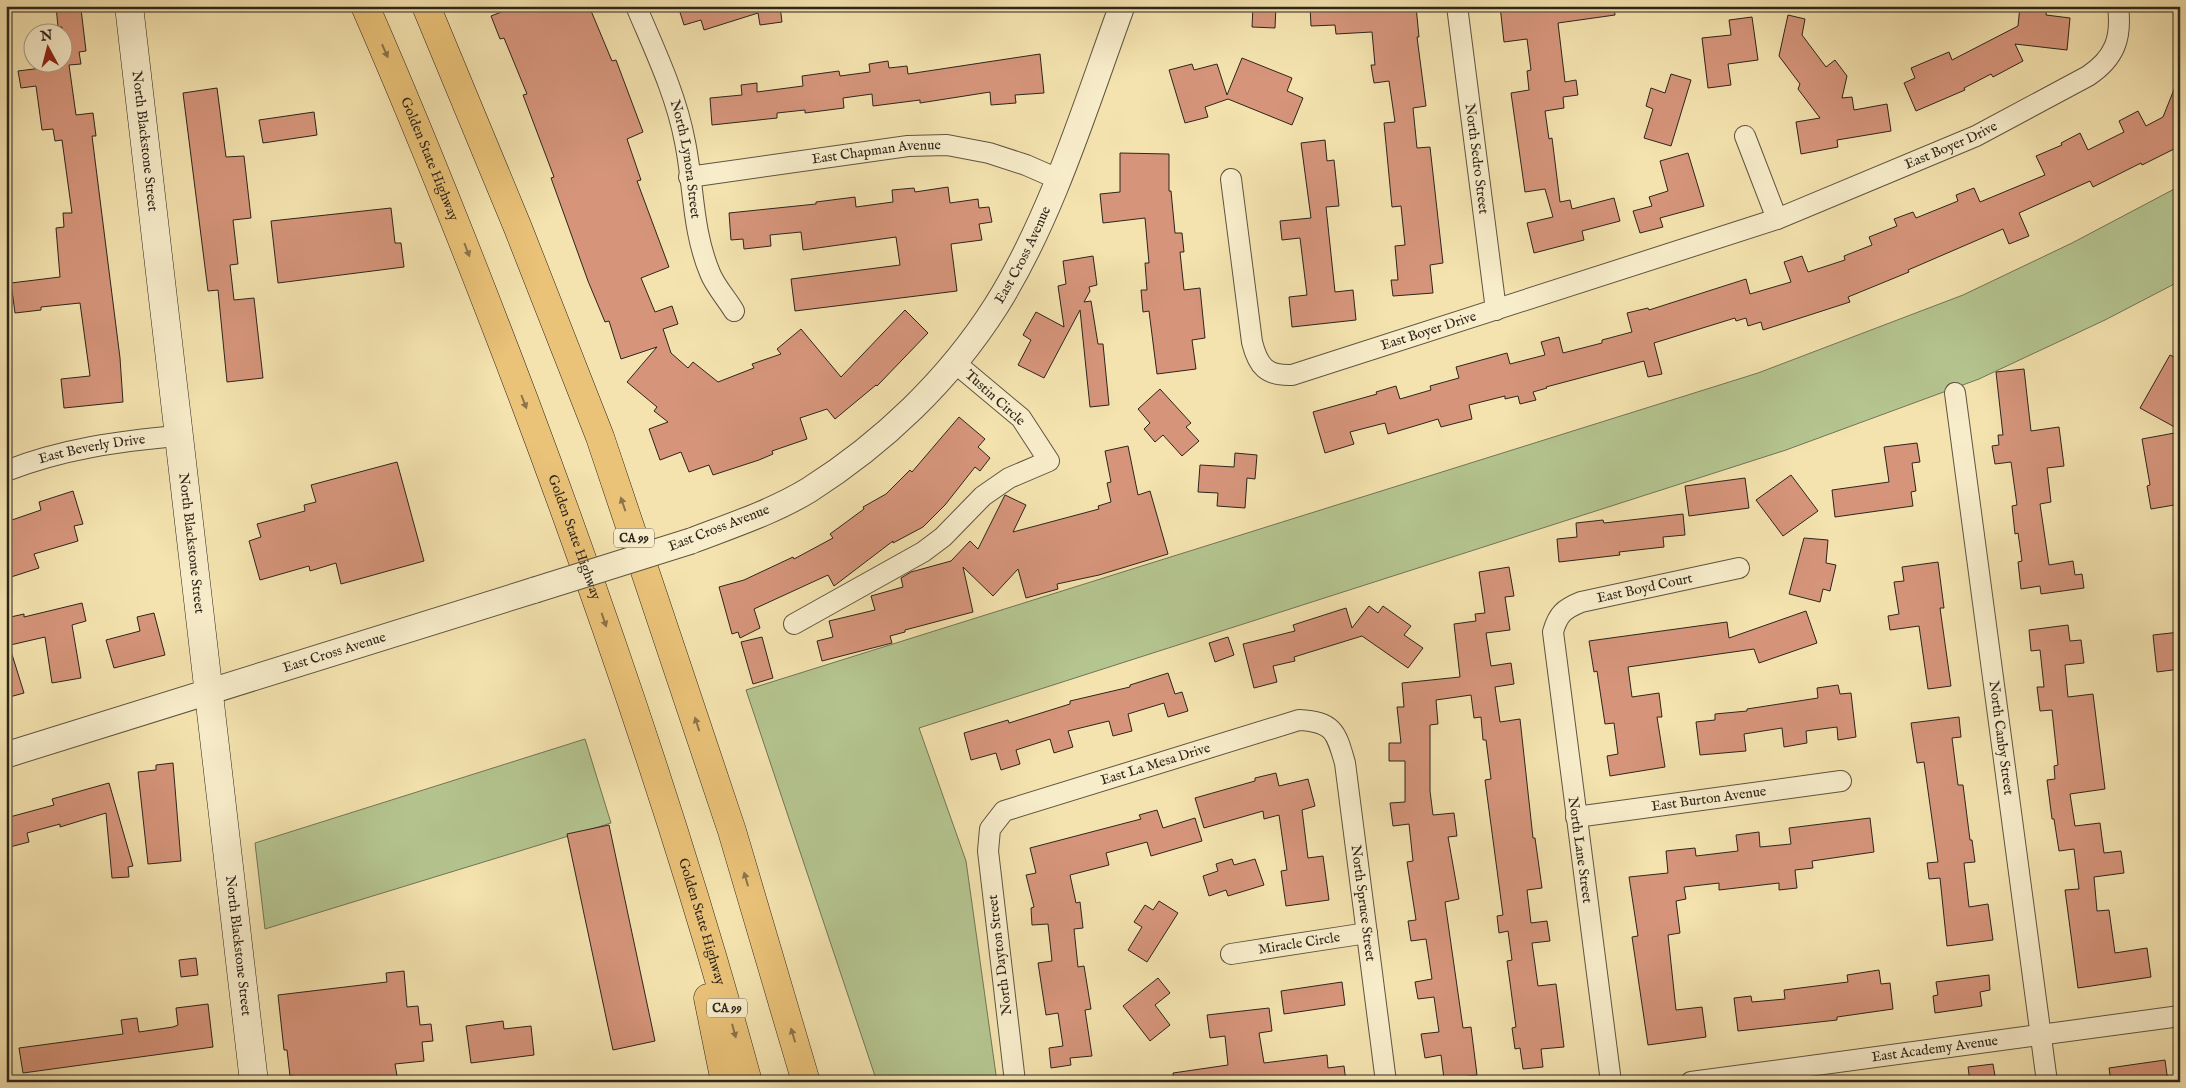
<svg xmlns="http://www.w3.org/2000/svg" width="2186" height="1088" font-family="'IM FELL English',serif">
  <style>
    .green { fill: #b5c590; stroke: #717556 }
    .building { fill: #d6957b; stroke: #2d251b }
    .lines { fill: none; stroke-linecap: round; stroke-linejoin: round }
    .minor-casing { stroke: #5f5440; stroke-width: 22 }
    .tertiary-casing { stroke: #5f5440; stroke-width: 27 }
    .secondary-casing { stroke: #2d251b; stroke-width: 29 }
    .motorway-casing { stroke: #2d251b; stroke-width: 29 }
    .minor { stroke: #f8edcb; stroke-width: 20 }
    .tertiary { stroke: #f8edcb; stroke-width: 25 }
    .secondary { stroke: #f8edcb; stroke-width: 28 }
    .motorway { stroke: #eac278; stroke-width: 28 }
    .tertiary-bridge-casing { stroke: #5f5440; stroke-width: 27; stroke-linecap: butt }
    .tertiary-bridge { stroke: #f8edcb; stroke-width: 25 }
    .oneway { fill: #8c744a }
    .labels { text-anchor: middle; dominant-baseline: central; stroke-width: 4; stroke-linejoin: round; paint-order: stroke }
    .shield { fill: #f8edcb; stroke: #6a6150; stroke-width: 1 }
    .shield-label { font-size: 12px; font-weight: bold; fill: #2d251b }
    .street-label { font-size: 14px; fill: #2d251b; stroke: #f8edcb }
  </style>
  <rect width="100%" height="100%" fill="#f4e3af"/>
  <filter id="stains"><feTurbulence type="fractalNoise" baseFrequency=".004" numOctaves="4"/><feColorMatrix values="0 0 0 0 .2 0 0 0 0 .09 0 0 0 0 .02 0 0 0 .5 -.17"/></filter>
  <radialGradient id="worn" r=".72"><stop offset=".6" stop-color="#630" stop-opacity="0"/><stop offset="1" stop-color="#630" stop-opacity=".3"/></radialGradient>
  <g class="green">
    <path d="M2180,186v95l-75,39 -126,59 -193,71 -867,278 47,133 31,221h-120l-131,-392 1012,-317 205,-78 109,-52z"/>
    <path d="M585,739l26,84 -346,106 -10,-86z"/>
  </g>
  <g class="building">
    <path d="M56,6h18v4l7,-1 5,42 -7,1 2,12 -12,1 7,50 17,-2 3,23h-4l28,222 3,44 -59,6 -3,-29 29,-3 -10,-73 -39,4v3l-26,3 -4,-30 49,-6 -4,-49 8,-1 -1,-14h9l-10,-73 -7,1 -2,-12 -11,1 -6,-44 -15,2 -3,-17 24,-3 -1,-6h21v-35h-4z"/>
    <path d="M517,6h72l23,55 4,-1 27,72 -16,7 14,41 -4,1 32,86 -28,11 14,34 17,-6 6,18 -15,5 8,24 17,15 5,-6 25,20 36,-14 -2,-4 29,-10 -4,-5 24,-20 40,48 64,-67 23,23 -51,53 -1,-1 -41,34 -8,-10 -27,9 7,21 -35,12 1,3 -14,6 -46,15 -4,-10 -20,7 -8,-20 -21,8 -11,-31 19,-7 -14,-11 3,-4 -30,-25 30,-35 -36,12 -12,-38 -4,1 -17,-41 -37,-103 3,-1 -31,-82 4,-1 -23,-56 -4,1 -9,-23z"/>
    <path d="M678,6h102l2,16 -22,3 -2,-12 -54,17 -3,-10 -17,5z"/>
    <path d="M1253,6h23l-1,22 -23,-1z"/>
    <path d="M1310,6h106l3,31h-2l9,69 -13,2 4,40 13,-1 13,116 -13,2 3,28 -40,3 -2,-16h7l-3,-34 10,-1 -4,-39 -9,1 -8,-84 11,-1 -6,-41 -15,2 -3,-18h4l-3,-33 -36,2 -1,-9 -24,1z"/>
    <path d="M1500,6h114l1,9 -57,8 7,59 11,-2 2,15 -15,2 1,11 -19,3 4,28 3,-1 8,64 10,-2 2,9 42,-11 6,23 -38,10 2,9 -50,13 -7,-30 26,-6 -8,-28 -20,3 -14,-99 18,-3 -2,-19 4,-1 -4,-31 -23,3z"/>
    <path d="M2020,6h27l-1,9 24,3 -3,32 -52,-6 8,17 -30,16 -2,-3 -27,14 1,2 -49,21 -12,-28 11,-5 -4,-10 38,-16 3,8 66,-34z"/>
    <path d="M1788,15l17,4 -3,16 24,32 9,-7 12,16 -5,22 10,-1 2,13 33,-6 4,27 -54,9 1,7 -37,7 -5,-32 24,-4 -22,-29 2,-5 -21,-28z"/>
    <path d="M1752,17l6,43 -30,4 3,21 -23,3 -6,-50 29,-3 -2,-15z"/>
    <path d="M1040,54l4,39 -29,2 1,8 -25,2 -1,-13 -70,11v-3l-47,6 -1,-12 -29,4 1,10 -39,5v-3l-28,3v5l-65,7 -2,-27 32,-3 -1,-10 16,-2v9l46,-6 -1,-10 37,-5 1,5 30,-4 -1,-8 19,-3 1,7 18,-2 1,8z"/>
    <path d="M1242,58l50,20 -5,13 16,7 -11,27 -64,-26 -23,8 3,10 -23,6 -16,-53 23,-6 2,6 23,-6 10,31z"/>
    <path d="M1671,74l20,6 -20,66 -27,-8 9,-29 -7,-3 5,-18 14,5z"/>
    <path d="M2179,77l1,69 -38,19 -1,-2 -48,24 -3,-6 -71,32 10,23 -20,8 -6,-15 -95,41 1,2 -61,25 2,5 -87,28 -2,-8 -13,4 -2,-8 -10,3 -1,-3 -81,25 8,31 -14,3 -4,-16 -98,26 1,1 -14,4 3,8 -16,4 -2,-8 -13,3v-3l-36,9 3,14 -31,8 -3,-8 -50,15 -3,-11 -35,9 4,12 -29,9 -12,-41 64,-18 -1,-2 20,-6 4,13 31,-9 -1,-4 29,-8 -3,-11 51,-14 3,11 35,-9 -4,-13 18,-5 4,16 39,-10v-3l30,-8 -5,-19 21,-5 1,2 97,-31 4,15 41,-12 -7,-20 18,-6 6,16 37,-12 -1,-4 28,-11 -3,-8 28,-11 -3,-7 19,-7 3,6 42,-17 -2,-6 18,-7 6,14 65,-27 -9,-19 26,-11 -1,-2 19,-10 8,17 36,-18 -5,-11 19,-10 8,15 17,-9z"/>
    <path d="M217,88l9,69 18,-1 7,62 -18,2 5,44 -8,1 4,35 20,-2 9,80 -36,4 -9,-92 -10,1 -25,-198z"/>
    <path d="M314,112l3,23 -54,8 -4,-23z"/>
    <path d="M1325,140l2,21 7,-1 5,46 -13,1 9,85 18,-2 3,30 -64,7 -3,-30 18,-2 -7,-57 -18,2 -2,-19 31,-3 -10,-75z"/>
    <path d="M1120,153l49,1v37h2l4,42h7l2,19h-4l4,38 16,-2 5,50 -13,2 4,29 -39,5 -8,-63 -6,1 -2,-22h6l-2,-27h4l-4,-45 -42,5 -3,-29 20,-2z"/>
    <path d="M1688,153l16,53 -44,12 3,9 -23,6 -7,-22 19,-5 -3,-9 19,-6 -8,-30z"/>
    <path d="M948,187l2,16 28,-4 1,9 10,-1 3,15 -13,2 3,16 -31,4 6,47 -162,20 -4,-32 109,-14 -4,-28 -93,13 -2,-18 -31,3 1,11 -27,3 -1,-10 -12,1 -2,-27 87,-9v-2l39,-5 1,10 37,-5 -1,-12 22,-2 1,4z"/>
    <path d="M391,208l4,35h6l3,24 -126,16 -7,-62z"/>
    <path d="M1093,256l4,29 -8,2 1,4 -6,11 7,-1 7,43h5l6,61 -19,2 -10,-97 -36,68 -26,-13 13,-25 -8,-5 13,-23 28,15 -6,-41 8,-2 -3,-23z"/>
    <path d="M2170,355l10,5v70l-40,-22z"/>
    <path d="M2024,369l7,62 28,-4 5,39 -17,2 4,34 -11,2 9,61 24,-4 2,14 7,-1 2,14 -43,6 -1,-8 -19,3 -3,-27 4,-1 -4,-28 -3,1 -3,-28 5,-1 -6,-43 -16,2 -3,-18 7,-1 -1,-10h5l-7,-63z"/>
    <path d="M1160,389l31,34 -5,4 13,14 -17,15 -19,-21 -8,7 -11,-13 6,-6 -12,-14z"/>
    <path d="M959,417l26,22 -7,8 12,11 -10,13 -5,-4 -30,38 -22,22 -30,16v-2l-59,45 -6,-11 -74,34 6,19 -20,10 -2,-6 -6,2 -13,-47 25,-7 49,-23 1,2 39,-21 -3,-4 34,-25 -1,-2 23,-13 24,-24 2,2z"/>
    <path d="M2180,432v72l-29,5 -4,-23 3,-1 -8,-46z"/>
    <path d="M1917,443l3,19 -8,1 4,28 -5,1 2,14 -78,11 -3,-27 57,-8 -5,-35z"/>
    <path d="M1128,446l10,49 12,-4 18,63 -69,21 -42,9 1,5 -32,9 -8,-29 -25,27 -30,-29 10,45 -68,18v2l-15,4 2,7 -70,18 -5,-20 16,-4 -4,-16 46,-11 -4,-14 32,-9 -2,-9 10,-6 40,-11 19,-20 8,8 27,-54 21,10 -13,27 86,-23 -1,-3 13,-4 -4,-19 4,-1 -6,-31z"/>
    <path d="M1235,453l22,2 -2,24 -8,-1 -2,30 -28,-2 1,-13 -20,-1 2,-27 34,2z"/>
    <path d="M397,462l27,99 -83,23 -5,-21 -26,8 -1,-5 -49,14 -11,-39 12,-4 -4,-13 48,-13 -1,-6 12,-3 -5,-17z"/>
    <path d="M1791,475l27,36 -35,25 -27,-36z"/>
    <path d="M1745,478l4,30 -60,8 -4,-30z"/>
    <path d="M73,491l10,33 -9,2 4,15 -44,13 5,14 -28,9 -5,-15v-40l35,-12 -2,-8z"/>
    <path d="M1683,514l2,21 -22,2 1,10 -45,5 1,3 -61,7 -2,-23 20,-2 -1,-14 27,-3 1,3z"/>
    <path d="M1804,538l24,2 -2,23 10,2 -6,26 -7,-2 -3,13 -31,-8z"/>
    <path d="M1938,562l6,46h-4l11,78 -23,3 -9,-63 -29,4 -2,-14 11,-2 -5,-32 10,-1 -2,-14z"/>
    <path d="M1509,567l5,29 -9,1 5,33 -24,3 5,33 20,-3 3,21 -19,3 5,35 20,-3 13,119h2l7,50 -15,2 4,33 16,-2 3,20 -18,2 6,43 18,-2 8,63 -23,2 2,18 -20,2 -3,-21 -5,1 -3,-21 4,-1 -9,-66 5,-1 -4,-29 -9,2 -2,-17 6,-1 -18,-135 6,-1 -5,-39h-3l-2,-23 -7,1 -3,-23 -35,5 2,24 -8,1v66l3,24 21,-2 3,23 -9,1 11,62 -14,3 18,126 8,-1 6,48 -33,4 -3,-24 -16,3 -4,-24 18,-2 -5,-35 -16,2 -3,-17 17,-3 -6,-40 -15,2 -3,-20 8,-1 -9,-58 6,-1 -4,-37 -16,2 -3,-23 15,-1v-41h-16v-18h12l-4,-36h7l-2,-24 58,-6 -6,-53 22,-3 -1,-7 10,-1 -6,-41z"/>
    <path d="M82,603l4,18 -14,4 9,53 -29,5 -7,-46 -39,9v-28l18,-4v3z"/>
    <path d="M1369,606l9,7 5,-7 28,20 -7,9 19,13 -15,20 -46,-32 -68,21 1,4 -22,5 4,16 -23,6 -11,-44 52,-13 -2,-6 53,-17 6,20z"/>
    <path d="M1806,611l11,32 -58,20 -5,-14 -126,18 4,30 27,-4 3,24h-5l8,50 -55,9 -3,-20 11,-2 -4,-31 -9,1 -8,-53 -3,1 -5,-31 138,-19 2,16z"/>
    <path d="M154,613l11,42 -51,13 -8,-28 34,-9 -3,-14z"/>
    <path d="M2068,625l2,16 11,-1 3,23 -19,2 3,32 25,-3 12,95 -35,5 5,32 25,-3 4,30 17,-2 3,22 -30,4 3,34 12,-1 6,43 32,-5 4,29 -73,11 -13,-98 14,-1 -5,-40 -15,2 -5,-32h-2l-5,-39 8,-1 -1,-13 4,-1 -6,-55 -12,1 -3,-24h7l-4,-37 -9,1 -2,-21z"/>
    <path d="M2180,632v37l-23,3 -4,-37z"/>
    <path d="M762,637l11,41 -20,6 -12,-42z"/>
    <path d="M1228,637l6,18 -19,7 -6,-19z"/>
    <path d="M10,648l14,45 -18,5v-49z"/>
    <path d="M1168,673l7,21 7,-2 6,19 -20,6 -4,-14 -36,11 4,17 -19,5 -4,-15 -41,10 5,16 -19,6 -4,-14 -34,11 4,14 -19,6 -5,-17 -25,7 -7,-27 44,-13 1,3 61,-19v-3l60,-14v-2z"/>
    <path d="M1838,685l2,9 11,-1 5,44 -18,3 -1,-13 -31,4 1,12 -23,4 -2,-19 -38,6 2,17 -46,4 -4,-33 19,-2v-6l32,-3v-2l71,-11 -1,-10z"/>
    <path d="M1959,717l2,20 -9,1 6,47h5l7,55h2l3,22 -11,1 5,44 19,-3 5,36 -46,6 -7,-68 -11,1 -2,-16 11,-1 -14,-100 -7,1 -6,-40z"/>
    <path d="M173,763l8,98 -33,3 -10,-92 18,-2v-5z"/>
    <path d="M1276,773l3,13 29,-7 7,27 -13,4 6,48 15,-2 6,44 -43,6 -5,-35 6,-1 -8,-55 -15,4 -1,-8 -59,17 -9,-30 60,-17v-3z"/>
    <path d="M109,783l24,83 -5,1 1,10 -17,1 -6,-65 -46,14v-3l-33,9 2,9 -23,6v-30l48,-13 -2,-6z"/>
    <path d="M1157,810l6,18 32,-10 7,23 -51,15 -4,-14 -41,11 3,12 -39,10 6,28 4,-1 3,26 -9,1 4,38 6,-1 7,43 -6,1 7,46 -22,2 1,7 -20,3 -2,-20 14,-2 -5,-33 -12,2 -8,-52 14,-2 -4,-37 -16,1 -1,-17 3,-1 -8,-32 10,-2 -6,-25 111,-29 -2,-4z"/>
    <path d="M1870,818l4,34 -62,9 1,7 -18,2 2,18 -18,2v-7l-60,7v-7l-35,4 2,12 -10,2 4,32 -12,2 8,75 26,-3 4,30 -58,8 -16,-108 6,-1 -9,-59 39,-4 -2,-22 29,-3 1,8 42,-5 -2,-16 23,-3 1,15 31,-3 -2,-16z"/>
    <path d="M609,825l46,216 -42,9 -46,-216z"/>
    <path d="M1232,859l2,6 21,-6 9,26 -36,11 -2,-6 -17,6 -6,-20 15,-5 -2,-7z"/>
    <path d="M1159,901l19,12 -31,49 -19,-12 14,-23 -8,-5 11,-17 8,5z"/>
    <path d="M196,958l2,17 -17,2 -2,-17z"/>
    <path d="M1879,970l2,14 9,-1 3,26 -56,8v3l-99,11 -4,-33 17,-2 1,6 33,-3 -1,-9 64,-8 -1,-7z"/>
    <path d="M404,971l3,36 11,-1 2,19 11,-1 2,17 -11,1 2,19 -29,3 3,18h-103l-1,-6h-4l-3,-26h-3l-6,-55 109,-13 -1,-9z"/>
    <path d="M1989,975l1,15 -10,2 2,14 -47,7 -2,-17 5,-1 -2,-13z"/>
    <path d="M1158,978l12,15 -15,12 15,20 -20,16 -27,-35z"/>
    <path d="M1342,982l3,23 -61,9 -3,-23z"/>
    <path d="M208,1004l5,43 -190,26 -4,-25 104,-14 -2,-14 16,-2 2,14 34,-5 5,-2 -2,-17z"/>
    <path d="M1269,1008l3,23 -13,2 5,30 63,-8 1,13 16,-2 2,16h-172l-1,-9 55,-8 -3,-29 -15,2 -3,-23z"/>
    <path d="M503,1021l1,8 27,-3 3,29 -63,8 -5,-37z"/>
    <path d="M2165,1060l3,22h-57l-2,-14z"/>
    <path d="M1993,1064l3,18h-26l-2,-15z"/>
  </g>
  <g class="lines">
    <g class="minor-casing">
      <g id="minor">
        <path id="s1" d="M636,6c19,45 40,88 49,136 9,44 7,88 25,131 5,13 17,26 24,38"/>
        <path id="s2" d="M1457,6l39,304"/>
        <path d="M1745,136l32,83"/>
        <path id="s3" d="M689,177l219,-31 39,-1 42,8 37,12 32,14"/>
        <path id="s4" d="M1231,179l21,163c6,24 14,34 40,33l485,-156 199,-83 112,-60c27,-18 34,-38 30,-70"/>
        <path id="s5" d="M1955,393l92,689"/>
        <path id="s6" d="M6,471c56,-22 113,-30 173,-35"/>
        <path d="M794,624l129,-72 20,-15 40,-41 26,-18 40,-17 -28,-43 -67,-56"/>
        <path id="s7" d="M1576,817l265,-36"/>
        <path id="s8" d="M1231,954l136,-21"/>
        <path id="s9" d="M1015,1082l-27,-231 2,-22 14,-18 295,-91c35,2 37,12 46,43l41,319"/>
        <path id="s10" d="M1611,1082l-58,-450c5,-18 11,-23 28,-30l158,-34"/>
        <path id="s11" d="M1691,1082l489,-66"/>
      </g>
    </g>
    <g class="tertiary-casing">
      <g id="tertiary">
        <path id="s12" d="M691,541c39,-15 82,-29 118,-51 74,-47 140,-110 187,-184 56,-89 90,-202 126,-300"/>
        <path id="s13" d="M6,755l529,-165"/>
      </g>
    </g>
    <g class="secondary-casing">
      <g id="secondary">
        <path id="s14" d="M129,6l125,1076"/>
      </g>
    </g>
    <g class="motorway-casing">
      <g id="motorway">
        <path id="s15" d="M365,6c57,130 109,262 159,394 84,224 161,451 224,682"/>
        <path d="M426,6l92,222 82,209 132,394 74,251"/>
        <path d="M708,998l17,84"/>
      </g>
    </g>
    <use href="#minor" class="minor"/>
    <use href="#tertiary" class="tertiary"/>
    <use href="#secondary" class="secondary"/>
    <use href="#motorway" class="motorway"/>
    <g class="tertiary-bridge-casing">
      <path id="tertiary-bridge" d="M535,590l156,-49"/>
    </g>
    <use href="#tertiary-bridge" class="tertiary-bridge"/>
  </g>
  <defs><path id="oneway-solid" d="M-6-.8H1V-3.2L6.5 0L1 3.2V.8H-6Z" transform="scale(1.25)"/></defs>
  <g class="oneway">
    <use href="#oneway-solid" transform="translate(385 51) rotate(66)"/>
    <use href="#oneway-solid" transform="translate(467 250) rotate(69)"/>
    <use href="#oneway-solid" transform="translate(524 402) rotate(69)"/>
    <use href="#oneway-solid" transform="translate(623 504) rotate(-109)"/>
    <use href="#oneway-solid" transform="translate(604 620) rotate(71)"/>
    <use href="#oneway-solid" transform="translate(697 724) rotate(-108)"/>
    <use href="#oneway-solid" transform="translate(746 879) rotate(-106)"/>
    <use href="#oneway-solid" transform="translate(734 1031) rotate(75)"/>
    <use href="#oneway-solid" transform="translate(793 1035) rotate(-107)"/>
  </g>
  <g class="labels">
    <g class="shield">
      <rect x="614" y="528.5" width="40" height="19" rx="4"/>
      <rect x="707" y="998.5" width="40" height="19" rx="4"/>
    </g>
    <g class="shield-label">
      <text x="634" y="538">CA 99</text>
      <text x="727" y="1008">CA 99</text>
    </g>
    <g class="street-label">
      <text stroke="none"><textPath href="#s14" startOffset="136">North Blackstone Street</textPath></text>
      <text stroke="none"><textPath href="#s4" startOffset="921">East Boyer Drive</textPath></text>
      <text stroke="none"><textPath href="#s3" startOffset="189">East Chapman Avenue</textPath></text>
      <text stroke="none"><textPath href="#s2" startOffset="154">North Sedro Street</textPath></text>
      <text stroke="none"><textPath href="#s15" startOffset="166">Golden State Highway</textPath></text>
      <text stroke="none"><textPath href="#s1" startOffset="162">North Lynora Street</textPath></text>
      <text stroke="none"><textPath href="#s12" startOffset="451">East Cross Avenue</textPath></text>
      <text stroke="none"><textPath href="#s4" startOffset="366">East Boyer Drive</textPath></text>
      <text transform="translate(995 398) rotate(42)">Tustin Circle</text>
      <text stroke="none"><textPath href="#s6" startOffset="89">East Beverly Drive</textPath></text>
      <text transform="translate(719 528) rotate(-21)">East Cross Avenue</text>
      <text stroke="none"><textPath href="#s15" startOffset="571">Golden State Highway</textPath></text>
      <text stroke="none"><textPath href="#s14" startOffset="541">North Blackstone Street</textPath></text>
      <text stroke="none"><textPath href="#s10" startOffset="562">East Boyd Court</textPath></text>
      <text stroke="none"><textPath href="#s13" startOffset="344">East Cross Avenue</textPath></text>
      <text stroke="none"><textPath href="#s5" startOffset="348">North Canby Street</textPath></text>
      <text stroke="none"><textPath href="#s9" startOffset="436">East La Mesa Drive</textPath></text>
      <text stroke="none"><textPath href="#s7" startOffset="134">East Burton Avenue</textPath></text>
      <text transform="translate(1580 850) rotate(82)">North Lane Street</text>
      <text stroke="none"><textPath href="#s9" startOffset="798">North Spruce Street</textPath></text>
      <text stroke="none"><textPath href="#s15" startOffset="976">Golden State Highway</textPath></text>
      <text stroke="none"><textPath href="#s8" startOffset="69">Miracle Circle</textPath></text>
      <text stroke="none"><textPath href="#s14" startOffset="946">North Blackstone Street</textPath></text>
      <text transform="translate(1000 955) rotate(-97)">North Dayton Street</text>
      <text stroke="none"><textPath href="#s11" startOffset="246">East Academy Avenue</textPath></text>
    </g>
  </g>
  <rect width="2186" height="1088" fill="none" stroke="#f4e3af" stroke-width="25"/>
  <rect x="8" y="8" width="2171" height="1073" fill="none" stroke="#2d251b" stroke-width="2.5"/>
  <rect x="12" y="12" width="2161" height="1063" fill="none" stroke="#2d251b"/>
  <g transform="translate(48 48) rotate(353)"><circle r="24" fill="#f8edcb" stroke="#a79d85"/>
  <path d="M0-4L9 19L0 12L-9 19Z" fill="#8f2418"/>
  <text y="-8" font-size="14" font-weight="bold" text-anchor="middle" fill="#2d251b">N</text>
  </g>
  <rect width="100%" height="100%" filter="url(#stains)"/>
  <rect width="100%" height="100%" fill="url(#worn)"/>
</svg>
